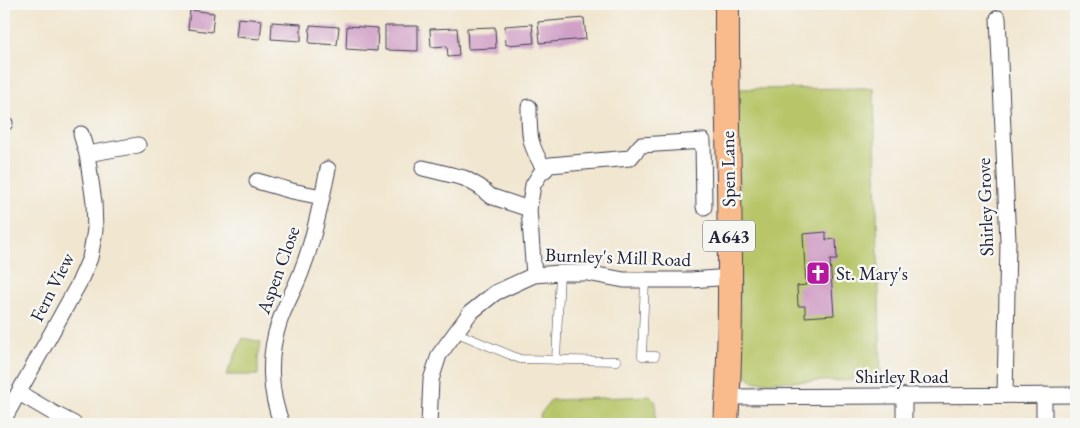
<svg xmlns="http://www.w3.org/2000/svg" width="1080" height="428" font-family="'EB Garamond',serif">
  <style>
    .green { fill: #b8c669; stroke: #6d7452 }
    .building { fill: #d09fc6 }
    .lines { fill: none; stroke-linecap: round; stroke-linejoin: round }
    .service-casing { stroke: #413f51; stroke-width: 9 }
    .minor-casing { stroke: #413f51; stroke-width: 17 }
    .primary-casing { stroke: #413f51; stroke-width: 26 }
    .service { stroke: #fff; stroke-width: 8 }
    .minor { stroke: #fff; stroke-width: 15 }
    .primary { stroke: #fabb8c; stroke-width: 24 }
    .labels { text-anchor: middle; dominant-baseline: central; stroke-width: 5; stroke-linejoin: round; paint-order: stroke }
    .shield { fill: #f6f6f2; stroke: #626272; stroke-width: 1 }
    .shield-label { font-size: 18px; font-weight: bold; fill: #22223b }
    .street-label { font-size: 19px; fill: #22223b; stroke: #f6f6f2 }
    .poi-label { font-size: 19px; fill: #22223b; stroke: #f6f6f2; text-anchor: start }
  </style>
  <rect width="100%" height="100%" fill="#f6f6f2"/>
  <filter id="ink" filterUnits="userSpaceOnUse"><feTurbulence type="fractalNoise" baseFrequency=".02" numOctaves="2"/><feDisplacementMap in="SourceGraphic" scale="10" xChannelSelector="R" yChannelSelector="G"/><feConvolveMatrix kernelMatrix="1 2 1 2 8 2 1 2 1" color-interpolation-filters="sRGB"/></filter>
  <filter id="wash" filterUnits="userSpaceOnUse"><feTurbulence type="fractalNoise" baseFrequency=".0096" numOctaves="4" result="noise"/><feDisplacementMap in="SourceGraphic" scale="20" xChannelSelector="R" yChannelSelector="G"/><feGaussianBlur stdDeviation="1.12" result="paint"/><feColorMatrix in="noise" values="0 0 0 0 0 0 0 0 0 0 0 0 0 0 0 0 0 1.4 0 .05"/><feComposite in="paint" operator="in"/></filter>
  <g filter="url(#wash)">
    <rect width="100%" height="100%" fill="#f1e6cf"/>
    <g class="green">
      <path d="M874,88l7,292 -128,2 -13,-15 -2,-278z"/>
      <path d="M243,338l18,4 -3,16v17h-32z"/>
      <path d="M650,396l6,6 -1,22h-115v-9l11,-15z"/>
    </g>
    <g id="blocks">
      <g class="building">
        <path d="M190,10l24,3 -2,19 -24,-3z"/>
        <path d="M238,18l24,2 -2,19 -24,-2z"/>
        <path d="M584,18l2,21 -46,4 -2,-21z"/>
        <path d="M272,22l29,2v17l-30,-2z"/>
        <path d="M532,24l2,19 -28,2 -1,-19z"/>
        <path d="M310,25l29,2 -2,18 -28,-2z"/>
        <path d="M347,26l31,2 -1,23 -31,-2z"/>
        <path d="M385,26h33v25l-33,-1z"/>
        <path d="M495,27l1,21 -28,1 -1,-21z"/>
        <path d="M457,28l2,28 -11,1 -1,-11 -16,1 -1,-18z"/>
        <path d="M826,232v8l10,-1 1,21h-7l4,55 -29,2v-11h-7l-1,-20 9,-1 -3,-51z"/>
      </g>
    </g>
  </g>
  <g filter="url(#ink)">
    <use href="#blocks" fill-opacity="0" stroke="#413f51" stroke-width="1"/>
    <g class="lines">
      <g class="service-casing">
        <g id="service">
          <path d="M645,280l-3,76h13"/>
          <path d="M455,332l65,27 97,2"/>
          <path d="M556,360l4,-87"/>
        </g>
      </g>
      <g class="minor-casing">
        <g id="minor">
          <path d="M998,18l10,223 -3,154"/>
          <path d="M529,107c0,29 0,38 16,63"/>
          <path d="M4,123h1"/>
          <path d="M81,134l6,20"/>
          <path d="M423,168l41,10 16,9 10,9 39,13 5,66"/>
          <path d="M257,181l35,10 30,6c-5,24 -10,47 -19,70 -6,19 -18,37 -24,56 -11,32 -10,70 3,101"/>
          <path d="M322,197l6,-28"/>
          <path d="M529,209l4,-24 7,-11 10,-9 80,-7 11,-13 62,-4 1,66"/>
          <path d="M19,393l36,21 19,10"/>
          <path d="M1044,395v29"/>
          <path d="M727,397l349,-2"/>
          <path d="M4,419l75,-136 11,-25 5,-28 -1,-28 -7,-48 51,-9"/>
          <path d="M429,424l2,-44 8,-25 31,-42 25,-20 39,-18 26,-2h27l37,7h67l39,-3"/>
          <path d="M904,424v-28"/>
        </g>
      </g>
      <g class="primary-casing">
        <path id="primary" d="M726,424c9,-140 0,-280 1,-420"/>
      </g>
      <use href="#service" class="service"/>
      <use href="#minor" class="minor"/>
      <use href="#primary" class="primary"/>
    </g>
  </g>
  <defs>
    <g id="church-square" transform="scale(1.25)"><rect x="-9" y="-9" width="18" height="18" rx="4" fill="#b5179e" stroke="#f6f6f2"/><path d="M-1.2-6h2.4v3.5h3.3v2.4h-3.3V6h-2.4V-.1h-3.3v-2.4h3.3Z" fill="#fff"/></g>
  </defs>
  <g fill-rule="evenodd">
    <use href="#church-square" x="818" y="273"/>
  </g>
  <g class="labels">
    <rect class="shield" x="703" y="220.5" width="52" height="31" rx="4"/>
    <g class="shield-label">
      <text x="729" y="236">A643</text>
    </g>
    <g class="street-label">
      <text transform="translate(728 169) rotate(-91)">Spen Lane</text>
      <text transform="translate(985 207) rotate(-92)">Shirley Grove</text>
      <text transform="translate(618 257) rotate(2)">Burnley's Mill Road</text>
      <text transform="translate(278 270) rotate(-70)">Aspen Close</text>
      <text transform="translate(52 287) rotate(-63)">Fern View</text>
      <text x="902" y="376">Shirley Road</text>
    </g>
    <g class="poi-label">
      <text x="836" y="273">St. Mary's</text>
    </g>
  </g>
  <rect width="1080" height="428" fill="none" stroke="#f6f6f2" stroke-width="20"/>
</svg>
